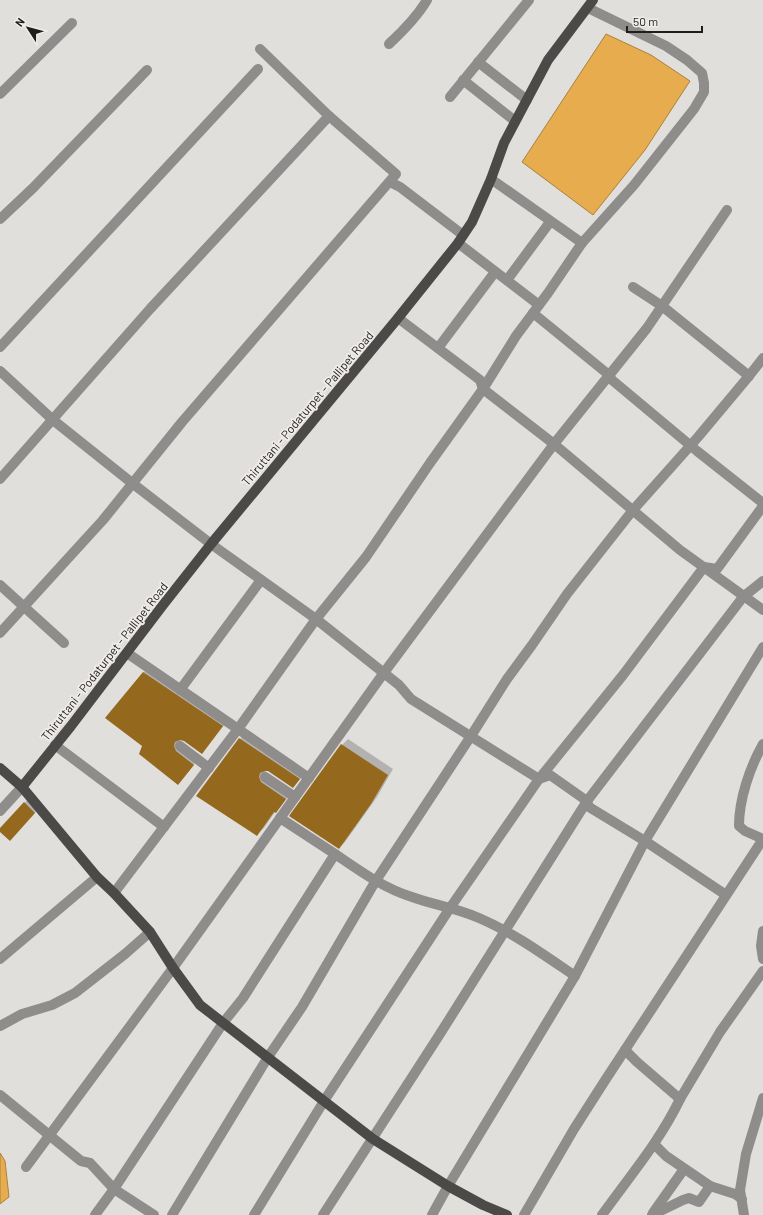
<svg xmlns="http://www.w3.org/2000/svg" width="763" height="1215" font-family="Barlow,sans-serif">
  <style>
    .water { fill: #e6ac4e; stroke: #aa813f }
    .shadow { fill: #0003 }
    .building { fill: #94691e }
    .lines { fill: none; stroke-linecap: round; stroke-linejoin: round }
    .minor { stroke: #8e8d8b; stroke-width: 10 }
    .major { stroke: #4c4a48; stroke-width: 10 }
    .labels { text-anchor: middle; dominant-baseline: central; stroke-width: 3.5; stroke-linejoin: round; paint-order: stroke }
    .street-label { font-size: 12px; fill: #1f1e1d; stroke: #efece9 }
  </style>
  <rect width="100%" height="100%" fill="#e1dfdc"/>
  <g class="water">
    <path d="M606,34l45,21 39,26 -45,69 -52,65 -71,-53z"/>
    <path d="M0,1153l5,8 4,36 -9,7z"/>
  </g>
  <g class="shadow">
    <path d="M150,665l79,54 -27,34 -18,-13 -4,-2 2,6 18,13 -22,27 -35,-38 -37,-29z"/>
    <path d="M247,732l59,40 -13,15 -24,-17 -4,-1 3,7 24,16 -10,13 -7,7 -11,16 -7,6 -59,-38 42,-57z"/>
    <path d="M348,739l45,30 -16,28 -32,45 -6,6 3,-103z"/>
    <path d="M31,796l10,10 -25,27 -16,-2v-2z"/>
  </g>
  <g class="building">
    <path d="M143,672l80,54 -21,28 -18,-13 -4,-1 -5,2 -1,4 2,5 18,14 -16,20 -39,-31 3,-8 -37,-28z"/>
    <path d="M239,738l61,41 -7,9 -25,-17h-3l-5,2 -1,4 2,5 25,17 -10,14 -2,-1 -17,24 -61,-40z"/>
    <path d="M341,744l47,31 -17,29 -32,45 -50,-33z"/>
    <path d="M24,802l11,11 -25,28 -10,-9v-4z"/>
  </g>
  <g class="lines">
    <g class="minor">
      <path d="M389,44c14,-13 28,-27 38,-44"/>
      <path d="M478,62l49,38"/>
      <path d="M463,80l52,41"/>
      <path d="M0,94l72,-71"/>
      <path d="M450,97l79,-97"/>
      <path d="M491,179l91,64"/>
      <path d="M390,182l10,5 63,48"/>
      <path d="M0,219l33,-31 114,-118"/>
      <path d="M458,243l81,62"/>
      <path d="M507,280l43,-58"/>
      <path d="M633,287l29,19 87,70"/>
      <path d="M533,313l76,62 3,5 85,71 66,52"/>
      <path d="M398,318l82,62 3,9 71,55 126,106 83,60"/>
      <path d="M0,347l258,-278"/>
      <path d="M438,348l57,-76"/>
      <path d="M0,371l53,49 79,63 79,61 105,75 83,66 12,14 128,80 11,-4 37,26 2,6 56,34 118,-194"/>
      <path d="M0,479l150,-170 179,-193"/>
      <path d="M0,585l64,58"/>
      <path d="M0,633l103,-113 79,-98 214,-248 -67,-58 -69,-67"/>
      <path d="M127,653l111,76 78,-110 50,-62 64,-94 53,-74 33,-53 32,-43 34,-50 52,-58 60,-76 10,-17v-9l-2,-10 -15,-13 -21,-14 -78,-38"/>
      <path d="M180,690l81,-110"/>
      <path d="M763,744c-13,23 -24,55 -24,82l6,5 18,8"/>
      <path d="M55,745l109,82"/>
      <path d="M180,746l29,22"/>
      <path d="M265,777l30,20"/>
      <path d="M0,811l22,-24"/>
      <path d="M280,818l55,36"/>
      <path d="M114,893l124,-164 71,49"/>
      <path d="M763,931l-2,15 2,13"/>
      <path d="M0,959l97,-82"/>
      <path d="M0,1026l22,-12 30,-9 23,-12 50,-39 25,-22"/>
      <path d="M625,1050l12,12 43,37 40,-67 43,-61"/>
      <path d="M0,1095l81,66 9,2 24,26 40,26"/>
      <path d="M654,1144l12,12 44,30"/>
      <path d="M26,1167l147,-199 210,-294 171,-230 93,-116 80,-118"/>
      <path d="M653,1213l31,-44"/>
      <path d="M95,1215l19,-26 109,-166 20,-25 92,-144c25,17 48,34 77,43 22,8 45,11 67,21 35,15 65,37 96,58l70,-135 81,54"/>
      <path d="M172,1215l96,-158 34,-50 73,-125 96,-146 36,-57 25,-34 35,-51 66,-84 65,-73 51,-61 14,-18"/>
      <path d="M254,1215l70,-114 126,-193 89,-129 84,-104 81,-108 13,2 46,-63"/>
      <path d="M323,1215l115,-178 149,-236 156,-204 20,-16"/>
      <path d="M432,1215l16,-29 127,-210"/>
      <path d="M524,1215l50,-86 30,-47 159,-243"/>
      <path d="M602,1215c27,-38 58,-74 78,-116"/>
      <path d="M652,1215l31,-15 6,-2 10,4 11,-16 25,8 7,5"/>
      <path d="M744,1215l-4,-25 6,-36 17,-56"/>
    </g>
    <g class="major">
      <path d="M0,768l22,19 49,-61 92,-121 48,-61 187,-226 60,-75 14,-21 19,-43 13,-36 44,-83 45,-60"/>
      <path d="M22,787l75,90 17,16 36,39 23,36 27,37 173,134 75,47 35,19 24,10"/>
    </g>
  </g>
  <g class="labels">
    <g class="street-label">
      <text transform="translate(307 408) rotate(-50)">Thiruttani - Podaturpet - Pallipet Road</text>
      <text transform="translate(104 661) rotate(-52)">Thiruttani - Podaturpet - Pallipet Road</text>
    </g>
  </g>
  <g transform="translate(28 28) rotate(306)" stroke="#efece9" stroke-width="3" paint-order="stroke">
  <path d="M0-3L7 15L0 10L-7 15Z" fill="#1f1e1d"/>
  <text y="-6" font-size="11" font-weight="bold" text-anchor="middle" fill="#1f1e1d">N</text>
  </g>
  <path d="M627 26v6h75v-6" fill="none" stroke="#1f1e1d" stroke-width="2"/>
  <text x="633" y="26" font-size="12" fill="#1f1e1d" stroke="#efece9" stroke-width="3" paint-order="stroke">50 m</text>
</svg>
